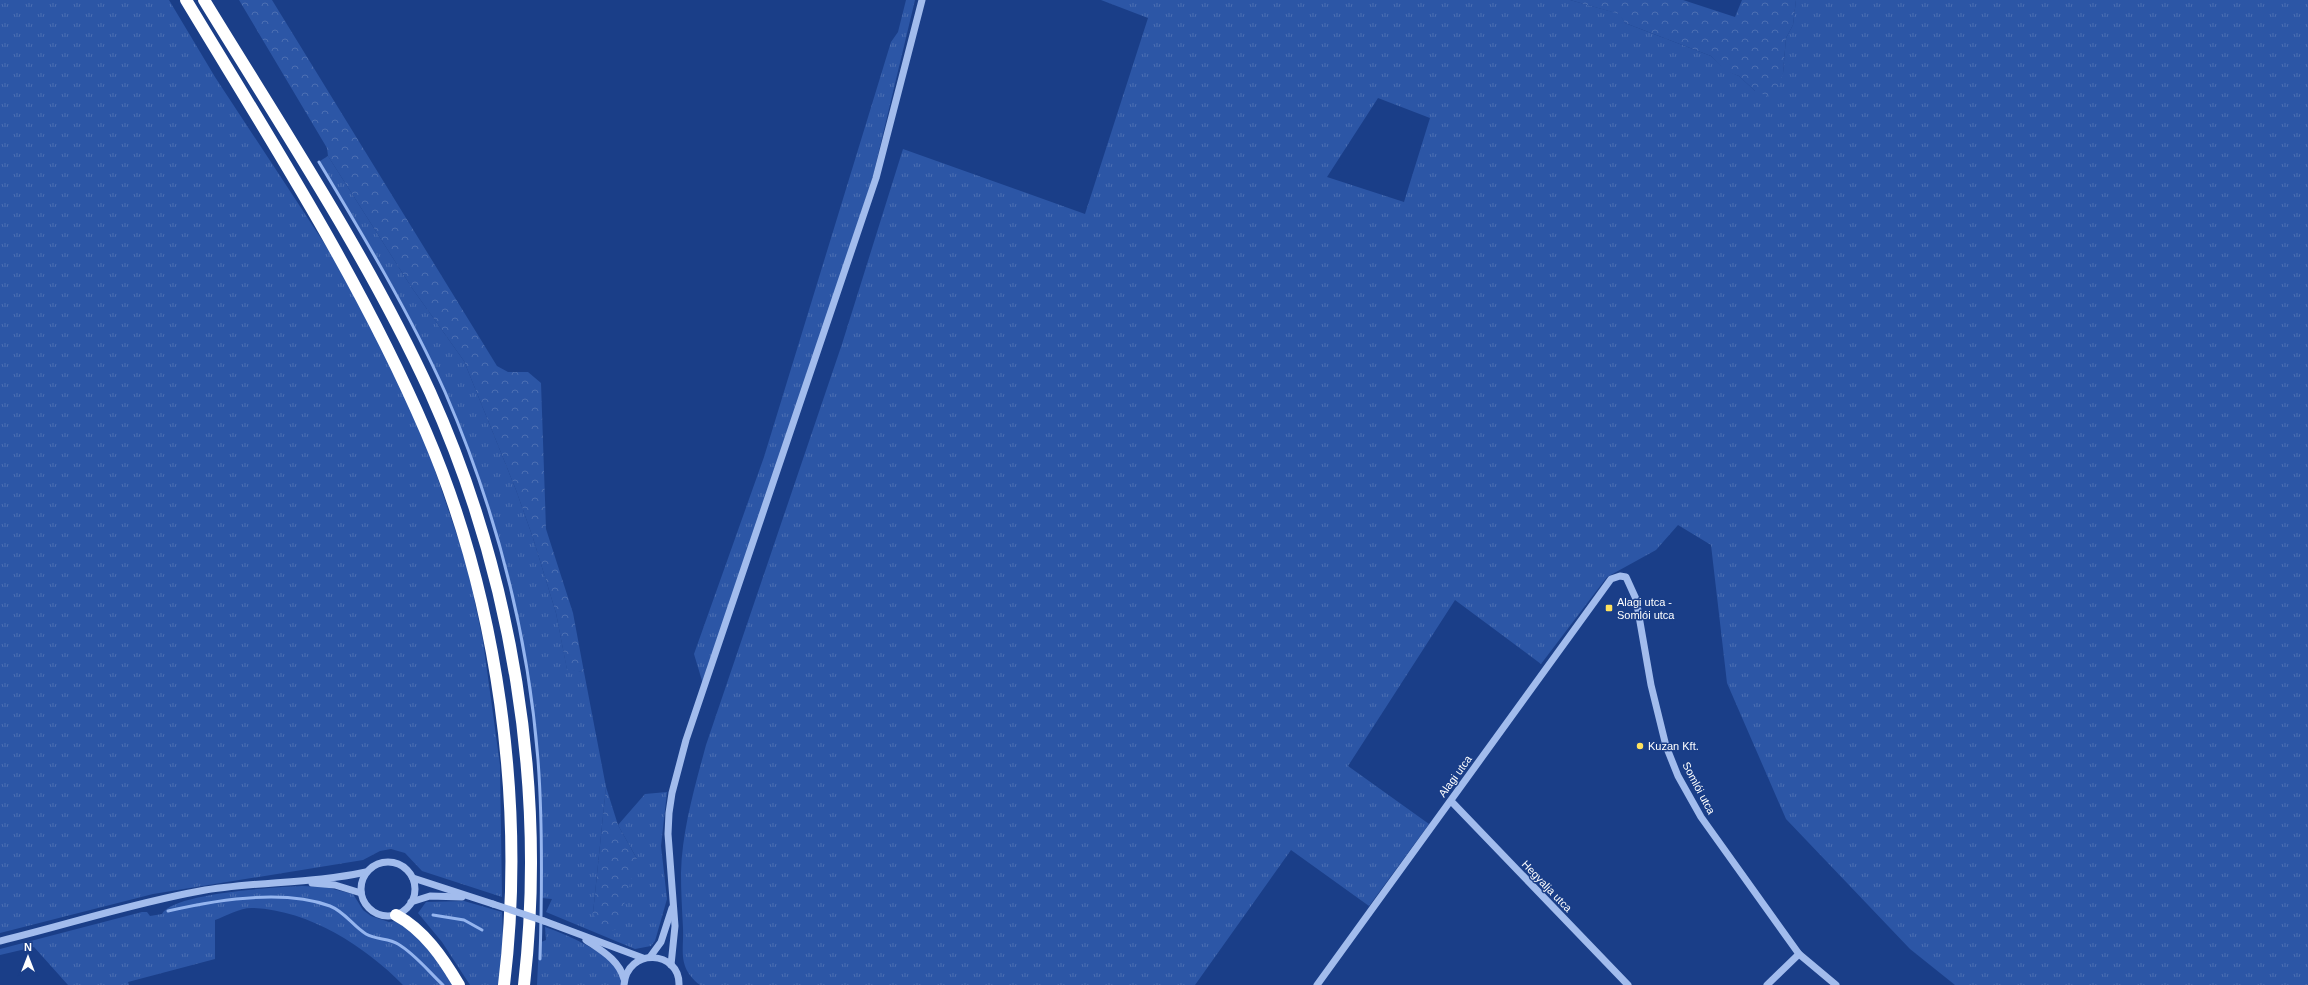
<svg xmlns="http://www.w3.org/2000/svg" width="2308" height="985" font-family="Arial,sans-serif">
  <style>
    .grass { fill: url(#grass-tufts); fill-rule: evenodd }
    .forest { fill: url(#forest-crowns) }
    .lines { fill: none; stroke-linecap: round; stroke-linejoin: round }
    .stream { stroke: #95b5ef; stroke-width: 3 }
    .minor { stroke: #a2bced; stroke-width: 7 }
    .highway { stroke: #fff; stroke-width: 12 }
    .minor-bridge { stroke: #a2bced; stroke-width: 7 }
    .poi-dot { fill: #ffe25e; stroke: #1a3e88; stroke-width: 1.5 }
    .labels { text-anchor: middle; dominant-baseline: central; stroke-width: 3; stroke-linejoin: round; paint-order: stroke }
    .poi-label { font-size: 11px; fill: #fff; stroke: #1a3e88; text-anchor: start }
    .street-label { font-size: 11px; fill: #fff; stroke: #1a3e88 }
  </style>
  <defs>
    <pattern id="grass-tufts" width="24" height="20" patternUnits="userSpaceOnUse"><rect width="24" height="20" fill="#2c56a6"/><path d="M3 7l-1-3M5 7V3M7 7l1-3M15 17l-1-3M17 17v-4M19 17l1-3" fill="none" stroke="#4c6fb3"/></pattern>
    <pattern id="forest-crowns" width="20" height="18" patternUnits="userSpaceOnUse"><rect width="20" height="18" fill="#2c56a6"/><path d="M2 6a3 3 0 1 1 6 0M12 15a3 3 0 1 1 6 0" fill="none" stroke="#4c6fb3"/></pattern>
  </defs>
  <rect width="100%" height="100%" fill="#1a3e88"/>
  <g class="grass">
    <path d="M0,0h169l46,77 138,210 71,151 43,127 16,76 17,124 2,132 -80,-26 -17,-18 -14,-4 -11,2 -17,9 -210,34 -153,39z"/>
    <path d="M906,0h9l-43,180 -169,504 -9,-30 70,-197 127,-415 7,-10z"/>
    <path d="M1101,0h469l50,14 5,9 86,33 14,14 14,6 16,15 28,-18 3,-35 7,-13 3,-25h512v985h-353l-45,-36 -124,-130 -59,-136 -16,-138 -33,-20 -22,25 -49,27 -66,87 -86,-64 -107,166 81,58 -60,82 -78,-56 -96,135h-495c-23,-18 -16,-34 -17,-57 -1,-19 -2,-37 -2,-55 1,-43 14,-87 25,-128l136,-401 61,-195 182,65 63,-196zM1378,98l52,20 -26,84 -77,-25z"/>
    <path d="M328,156l84,132 52,73 52,129 17,48 23,75 11,56 17,3 22,115 -13,126 44,-54 -19,-34 27,-31 22,-2 -6,54 6,53 -12,42 -4,5 -16,3 -89,-37 6,-13 -10,-1c2,-31 0,-63 -1,-94 -7,-160 -47,-315 -117,-458 -31,-64 -68,-124 -104,-185z"/>
    <path d="M302,886l23,1 28,7 10,16 8,6 18,6 6,-1 24,14 37,50h-53c-38,-39 -95,-75 -150,-77 -11,-1 -27,8 -38,12v39l-87,23 1,3h-61l-34,-38 -34,8v-6l142,-37h5l3,4 12,-2c10,-21 116,-27 140,-28z"/>
    <path d="M464,901l38,11 1,27 -4,46h-29l-28,-43 -24,-29 8,-11z"/>
    <path d="M545,927c28,10 54,22 76,43v15h-84l2,-42 7,-3z"/>
  </g>
  <g class="forest">
    <path d="M239,0h33l225,366 11,6h20l13,11 5,146 27,84 11,59 -17,-2 -11,-57 -23,-75 -17,-48 -52,-129 -52,-73 -84,-132 -1,-8z"/>
    <path d="M1570,0h113l52,17 7,-17h54l-3,25 -7,13 -3,35 -5,17 -6,8 -17,-7 -16,-15 -14,-5 -14,-15 -86,-33 -6,-9z"/>
    <path d="M606,787l12,38 19,34 -20,70 -13,4 -11,-20z"/>
  </g>
  <g class="lines">
    <g class="stream">
      <path d="M319,162c45,75 90,150 126,230 50,116 83,242 93,368 5,66 4,132 2,199"/>
      <path d="M168,911c47,-11 116,-22 162,-5 15,6 23,20 36,28 10,6 23,4 32,10 17,10 31,28 45,41"/>
      <path d="M433,915l31,5 18,10"/>
    </g>
    <g class="minor">
      <path d="M1451,801l177,184"/>
      <circle cx="388" cy="889" r="27"/>
      <path d="M413,878l80,26"/>
      <path d="M312,883l23,2 26,8"/>
      <path d="M411,902l19,-6 32,1"/>
      <path d="M544,921l99,37"/>
      <path d="M586,940c16,11 33,20 38,39"/>
      <path d="M0,941c66,-16 133,-38 200,-50 55,-10 111,-7 166,-19"/>
      <path d="M650,957l11,-15 11,-34"/>
      <path d="M671,965l4,-39 -7,-92 1,-21 3,-20 14,-53 190,-562 46,-178"/>
      <path d="M624,985c3,-38 56,-35 55,0"/>
      <path d="M1317,985l294,-406 9,-3 6,1 10,22 15,86 15,61 12,30 23,41 98,137 37,31"/>
      <path d="M1767,985l32,-31"/>
    </g>
    <g class="highway">
      <path d="M186,0c85,141 175,280 240,432 72,168 100,372 78,553"/>
      <path d="M204,0c78,128 163,255 226,392 82,182 117,394 94,593"/>
      <path d="M396,915c28,15 47,43 63,70"/>
    </g>
    <path class="minor-bridge" d="M493,904l51,17"/>
  </g>
  <g class="poi-dot">
    <rect x="1605" y="604" width="8" height="8" rx="2"/>
    <circle cx="1640" cy="746" r="4"/>
  </g>
  <g class="labels">
    <g class="poi-label">
      <text x="1617" y="602">Alagi utca -<tspan x="1617" dy="13">Somlói utca</tspan></text>
      <text x="1648" y="746">Kuzan Kft.</text>
    </g>
    <g class="street-label">
      <text transform="translate(1455 776) rotate(-54)">Alagi utca</text>
      <text transform="translate(1699 788) rotate(62)">Somlói utca</text>
      <text transform="translate(1547 886) rotate(46)">Hegyalja utca</text>
    </g>
  </g>
  <g transform="translate(28 957)" stroke="#1a3e88" stroke-width="3" paint-order="stroke">
  <path d="M0-3L7 15L0 10L-7 15Z" fill="#ffffff"/>
  <text y="-6" font-size="11" font-weight="bold" text-anchor="middle" fill="#ffffff">N</text>
  </g>
</svg>
